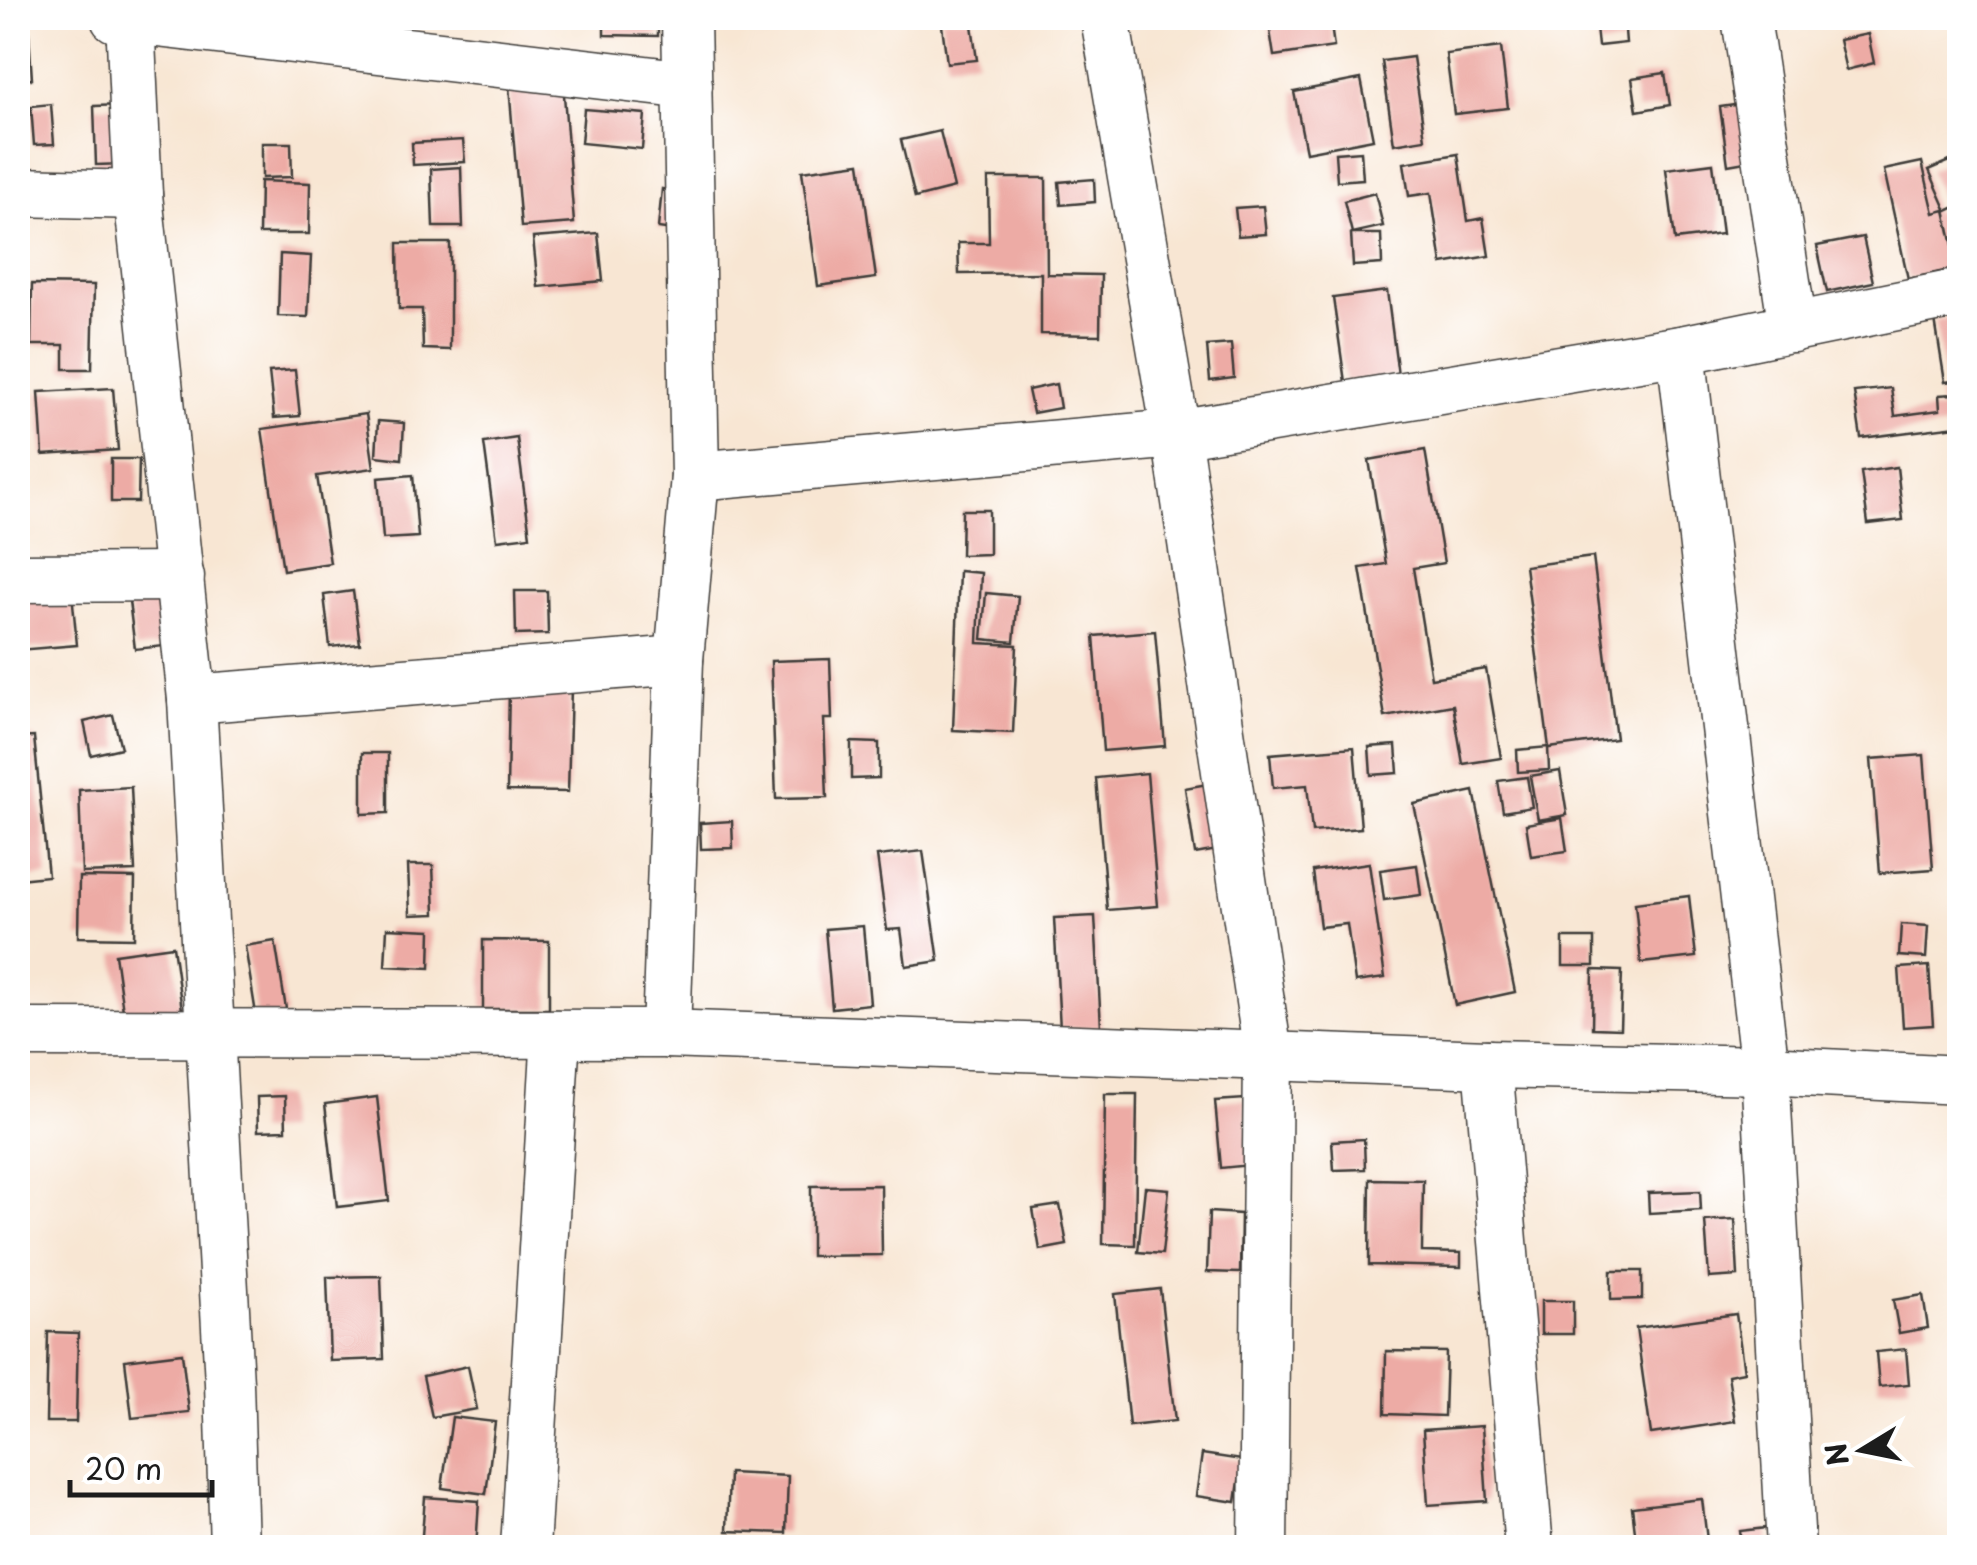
<svg xmlns="http://www.w3.org/2000/svg" width="1977" height="1565" font-family="'Playpen Sans',sans-serif">
  <style>
    .building { fill: #edaba5 }
    .lines { fill: none; stroke-linecap: round; stroke-linejoin: round }
    .minor-casing { stroke: #3d3a37; stroke-width: 51 }
    .minor { stroke: #fff; stroke-width: 48 }
  </style>
  <rect width="100%" height="100%" fill="#fff"/>
  <filter id="ink" filterUnits="userSpaceOnUse"><feTurbulence type="fractalNoise" baseFrequency=".01" numOctaves="2"/><feDisplacementMap in="SourceGraphic" scale="20" xChannelSelector="R" yChannelSelector="G"/><feConvolveMatrix kernelMatrix="1 2 1 2 8 2 1 2 1" color-interpolation-filters="sRGB"/></filter>
  <filter id="wash" filterUnits="userSpaceOnUse"><feTurbulence type="fractalNoise" baseFrequency=".0048" numOctaves="4" result="noise"/><feDisplacementMap in="SourceGraphic" scale="40" xChannelSelector="R" yChannelSelector="G"/><feGaussianBlur stdDeviation="2.25" result="paint"/><feColorMatrix in="noise" values="0 0 0 0 0 0 0 0 0 0 0 0 0 0 0 0 0 1.4 0 .05"/><feComposite in="paint" operator="in"/></filter>
  <g filter="url(#wash)">
    <rect width="100%" height="100%" fill="#f8e6d3"/>
    <g id="blocks">
      <g class="building">
        <path d="M18,18h10l4,61 -14,1z"/>
        <path d="M604,18h54v18l-54,-1z"/>
        <path d="M941,18h30l6,42 -30,3z"/>
        <path d="M1268,18h62l4,29 -60,9z"/>
        <path d="M1595,18h29l2,25 -28,3z"/>
        <path d="M1837,18h49v2l-48,7z"/>
        <path d="M1868,34l6,29 -28,7 -7,-30z"/>
        <path d="M1501,47l7,61 -54,6 -8,-60z"/>
        <path d="M1413,57l12,82 -31,5 -12,-83z"/>
        <path d="M1665,73l5,32 -33,6 -5,-33z"/>
        <path d="M1361,79l12,60 -67,13 -12,-60z"/>
        <path d="M563,82l11,141 -53,4 -12,-141z"/>
        <path d="M51,104l3,40 -20,1 -3,-39z"/>
        <path d="M1742,104l9,57 -23,4 -8,-58z"/>
        <path d="M122,105l2,59 -28,1 -2,-59z"/>
        <path d="M584,109l61,5 -3,35 -61,-6z"/>
        <path d="M940,131l14,57 -39,10 -14,-58z"/>
        <path d="M463,140l2,22 -52,3 -1,-22z"/>
        <path d="M262,143h29l1,34 -30,1z"/>
        <path d="M1361,151l2,28 -26,2 -2,-28z"/>
        <path d="M1458,154l10,67 15,-3 6,38 -47,8 -11,-71 -22,3 -5,-33z"/>
        <path d="M1950,161l10,22v22l-13,6 -18,-41z"/>
        <path d="M1922,162l12,51 11,-3 13,58 -50,11 -24,-109z"/>
        <path d="M860,163l16,115 -58,8 -16,-115z"/>
        <path d="M1713,163l9,71 -47,6 -9,-71z"/>
        <path d="M461,167l2,60h-30l-2,-58z"/>
        <path d="M988,178h58l1,96 54,1 -1,60 -59,-1v-61l-82,1 -1,-31h31z"/>
        <path d="M1094,179l1,23 -34,3 -2,-23z"/>
        <path d="M260,181l50,2 -1,51h-50z"/>
        <path d="M662,189l23,3 -5,39 -22,-3z"/>
        <path d="M1375,193l8,33 -31,7 -8,-32z"/>
        <path d="M1263,206l3,28 -28,2 -3,-28z"/>
        <path d="M598,233l5,48 -65,6 -5,-49z"/>
        <path d="M1351,234h30l1,30 -29,2z"/>
        <path d="M1863,237l10,45 -46,10 -10,-46z"/>
        <path d="M398,243h52v107l-27,-1 -1,-40h-23z"/>
        <path d="M280,254l31,2 -3,61 -30,-1z"/>
        <path d="M32,284l62,1 -2,84h-28v-24h-33z"/>
        <path d="M1387,291l11,84 -53,7 -12,-84z"/>
        <path d="M1960,316v64l-15,2 -10,-62z"/>
        <path d="M1231,344l3,34 -24,3 -3,-35z"/>
        <path d="M295,370l5,46 -26,2 -5,-46z"/>
        <path d="M1056,384l4,24 -27,5 -5,-23z"/>
        <path d="M113,388l5,62 -75,5 -4,-63z"/>
        <path d="M1891,388l4,28 45,-6 -1,-15 14,-1 4,32 -96,12 -7,-46z"/>
        <path d="M366,414l8,54 -57,8 13,87 -47,7 -21,-141z"/>
        <path d="M378,421l26,2 -2,36 -26,-3z"/>
        <path d="M517,438l13,98 -33,4 -13,-97z"/>
        <path d="M1425,450l19,113 -31,5 18,110 55,-9 15,89 -38,6 -10,-59 -68,12 -25,-149 26,-4 -17,-104z"/>
        <path d="M111,459h28l-1,43h-27z"/>
        <path d="M1897,467l6,53 -35,4 -7,-52z"/>
        <path d="M413,475l5,62 -35,2 -5,-61z"/>
        <path d="M962,510h27v44l-28,1z"/>
        <path d="M1593,557l23,182 -67,9 -24,-182z"/>
        <path d="M959,571l22,2 -3,70 39,2 -4,88 -60,-3z"/>
        <path d="M71,582l6,63 -59,5v-63z"/>
        <path d="M158,589l7,57 -30,3 -7,-56z"/>
        <path d="M353,591l7,53 -30,3 -6,-52z"/>
        <path d="M515,591h32l1,43 -32,1z"/>
        <path d="M986,593l32,3 -4,46 -32,-3z"/>
        <path d="M1155,631l10,115 -62,5 -9,-115z"/>
        <path d="M830,659l2,60h-8l3,79 -51,1 -5,-138z"/>
        <path d="M509,687l62,1 -3,104 -61,-1z"/>
        <path d="M113,715l8,33 -30,7 -7,-33z"/>
        <path d="M34,737l14,139 -30,3v-141z"/>
        <path d="M851,742l28,1v35l-28,1z"/>
        <path d="M1396,745l2,28 -27,2 -2,-28z"/>
        <path d="M1354,747l7,81 -49,4 -5,-47 -34,3 -3,-34z"/>
        <path d="M1548,747l1,23 -31,2 -1,-22z"/>
        <path d="M362,753h26v60l-26,1z"/>
        <path d="M1924,755l9,114 -53,4 -9,-114z"/>
        <path d="M1560,771l7,44 -29,5 -8,-44z"/>
        <path d="M1147,773l11,133 -51,4 -11,-132z"/>
        <path d="M1527,777l5,30 -29,5 -5,-31z"/>
        <path d="M1213,783l10,66 -28,5 -10,-66z"/>
        <path d="M131,787l4,84 -53,2 -3,-83z"/>
        <path d="M1474,791l41,201 -60,13 -41,-201z"/>
        <path d="M1562,818l5,33 -36,5 -5,-32z"/>
        <path d="M732,821l1,27 -32,1 -1,-26z"/>
        <path d="M923,851l16,110 -33,5 -5,-37 -14,1 -10,-74z"/>
        <path d="M1369,863l16,115 -30,4 -8,-58 -27,3 -7,-56z"/>
        <path d="M408,865h25l2,49 -25,1z"/>
        <path d="M1417,865l4,30 -37,5 -4,-30z"/>
        <path d="M79,877l56,1 -1,60 -56,-1z"/>
        <path d="M1689,896l7,61 -55,6 -6,-60z"/>
        <path d="M1095,916l6,111 -41,2 -6,-111z"/>
        <path d="M1901,924l27,2 -2,32 -27,-2z"/>
        <path d="M863,926l7,78 -38,4 -7,-79z"/>
        <path d="M387,928l44,2 -1,38 -45,-2z"/>
        <rect x="1563" y="938" width="31" height="28"/>
        <path d="M483,940l66,1v68h-66z"/>
        <path d="M275,941l12,74 -30,5 -12,-74z"/>
        <path d="M173,946l10,71 -58,8 -10,-71z"/>
        <path d="M1929,966l4,59 -30,2 -4,-59z"/>
        <path d="M1593,970l29,1 -2,58 -28,-1z"/>
        <path d="M1105,1094h32l-2,151 -32,-1z"/>
        <path d="M285,1096l1,34 -28,1 -1,-34z"/>
        <path d="M377,1097l12,104 -52,6 -12,-103z"/>
        <path d="M1245,1099l6,66 -30,3 -6,-67z"/>
        <path d="M1364,1139l1,30 -31,1 -2,-29z"/>
        <path d="M1370,1179l53,1 -1,72 39,1v14l-92,-2z"/>
        <path d="M881,1185l1,70 -71,1v-70z"/>
        <path d="M1145,1187l24,2 -7,65 -24,-2z"/>
        <path d="M1700,1191l1,19 -52,3 -1,-20z"/>
        <path d="M1060,1205l7,40 -27,5 -7,-41z"/>
        <path d="M1209,1212l32,2 -1,59 -33,-1z"/>
        <path d="M1735,1219l3,57 -29,2 -4,-57z"/>
        <path d="M1611,1271h31v28l-31,1z"/>
        <path d="M381,1276l3,83 -54,2 -3,-84z"/>
        <path d="M1160,1289l15,132 -46,5 -14,-132z"/>
        <path d="M1923,1295l5,33 -29,5 -6,-33z"/>
        <rect x="1541" y="1301" width="32" height="33"/>
        <path d="M1736,1314l8,58 -16,3 7,46 -84,13 -15,-106z"/>
        <path d="M48,1332l30,1 -2,89h-30z"/>
        <path d="M1906,1349l3,35 -30,3 -3,-35z"/>
        <path d="M1386,1351l60,1 -2,64 -59,-2z"/>
        <path d="M182,1353l7,59 -57,6 -7,-58z"/>
        <path d="M468,1366l9,43 -45,8 -9,-41z"/>
        <path d="M452,1417l43,5 -9,72 -44,-6z"/>
        <path d="M1482,1426l5,75 -59,4 -5,-75z"/>
        <path d="M1202,1454l40,6 -6,42 -40,-6z"/>
        <path d="M729,1473l59,3 -2,57 -59,-2z"/>
        <path d="M425,1497l54,4 -3,47h-55z"/>
        <path d="M1702,1499l6,49h-71l-5,-41z"/>
        <path d="M1766,1528l2,20h-26l-2,-17z"/>
      </g>
    </g>
  </g>
  <g filter="url(#ink)">
    <use href="#blocks" fill-opacity="0" stroke="#3d3a37" stroke-width="2.5"/>
    <g class="lines">
      <g class="minor-casing">
        <g id="minor">
          <path d="M115,18l573,67"/>
          <path d="M130,18l8,177 54,504 37,684 5,165"/>
          <path d="M1105,18l71,416 92,621 -5,493"/>
          <path d="M1746,18l47,310"/>
          <path d="M18,192l120,3"/>
          <path d="M1681,350l84,720 26,478"/>
          <path d="M695,476l481,-42 505,-84 279,-57"/>
          <path d="M18,578l162,-1"/>
          <path d="M192,699l487,-39"/>
          <path d="M18,1033l648,1 822,30 277,6 195,10"/>
          <path d="M666,1034l13,-374 16,-184 -9,-458"/>
          <path d="M1488,1064l41,484"/>
          <path d="M525,1548l31,-514"/>
        </g>
      </g>
      <use href="#minor" class="minor"/>
    </g>
  </g>
  <rect width="1977" height="1565" fill="none" stroke="#fff" stroke-width="60"/>
  <g transform="translate(1862 1450) rotate(260)" stroke="#ffffff" stroke-width="8" paint-order="stroke">
  <path d="M0-8L18 38L0 25L-18 38Z" fill="#1c1c1c"/>
  <text y="-15" font-size="28" font-weight="bold" text-anchor="middle" fill="#1c1c1c">N</text>
  </g>
  <path d="M70 1480v15h142v-15" fill="none" stroke="#1c1c1c" stroke-width="5"/>
  <text x="85" y="1480" font-size="30" fill="#1c1c1c" stroke="#ffffff" stroke-width="8" paint-order="stroke">20 m</text>
</svg>
